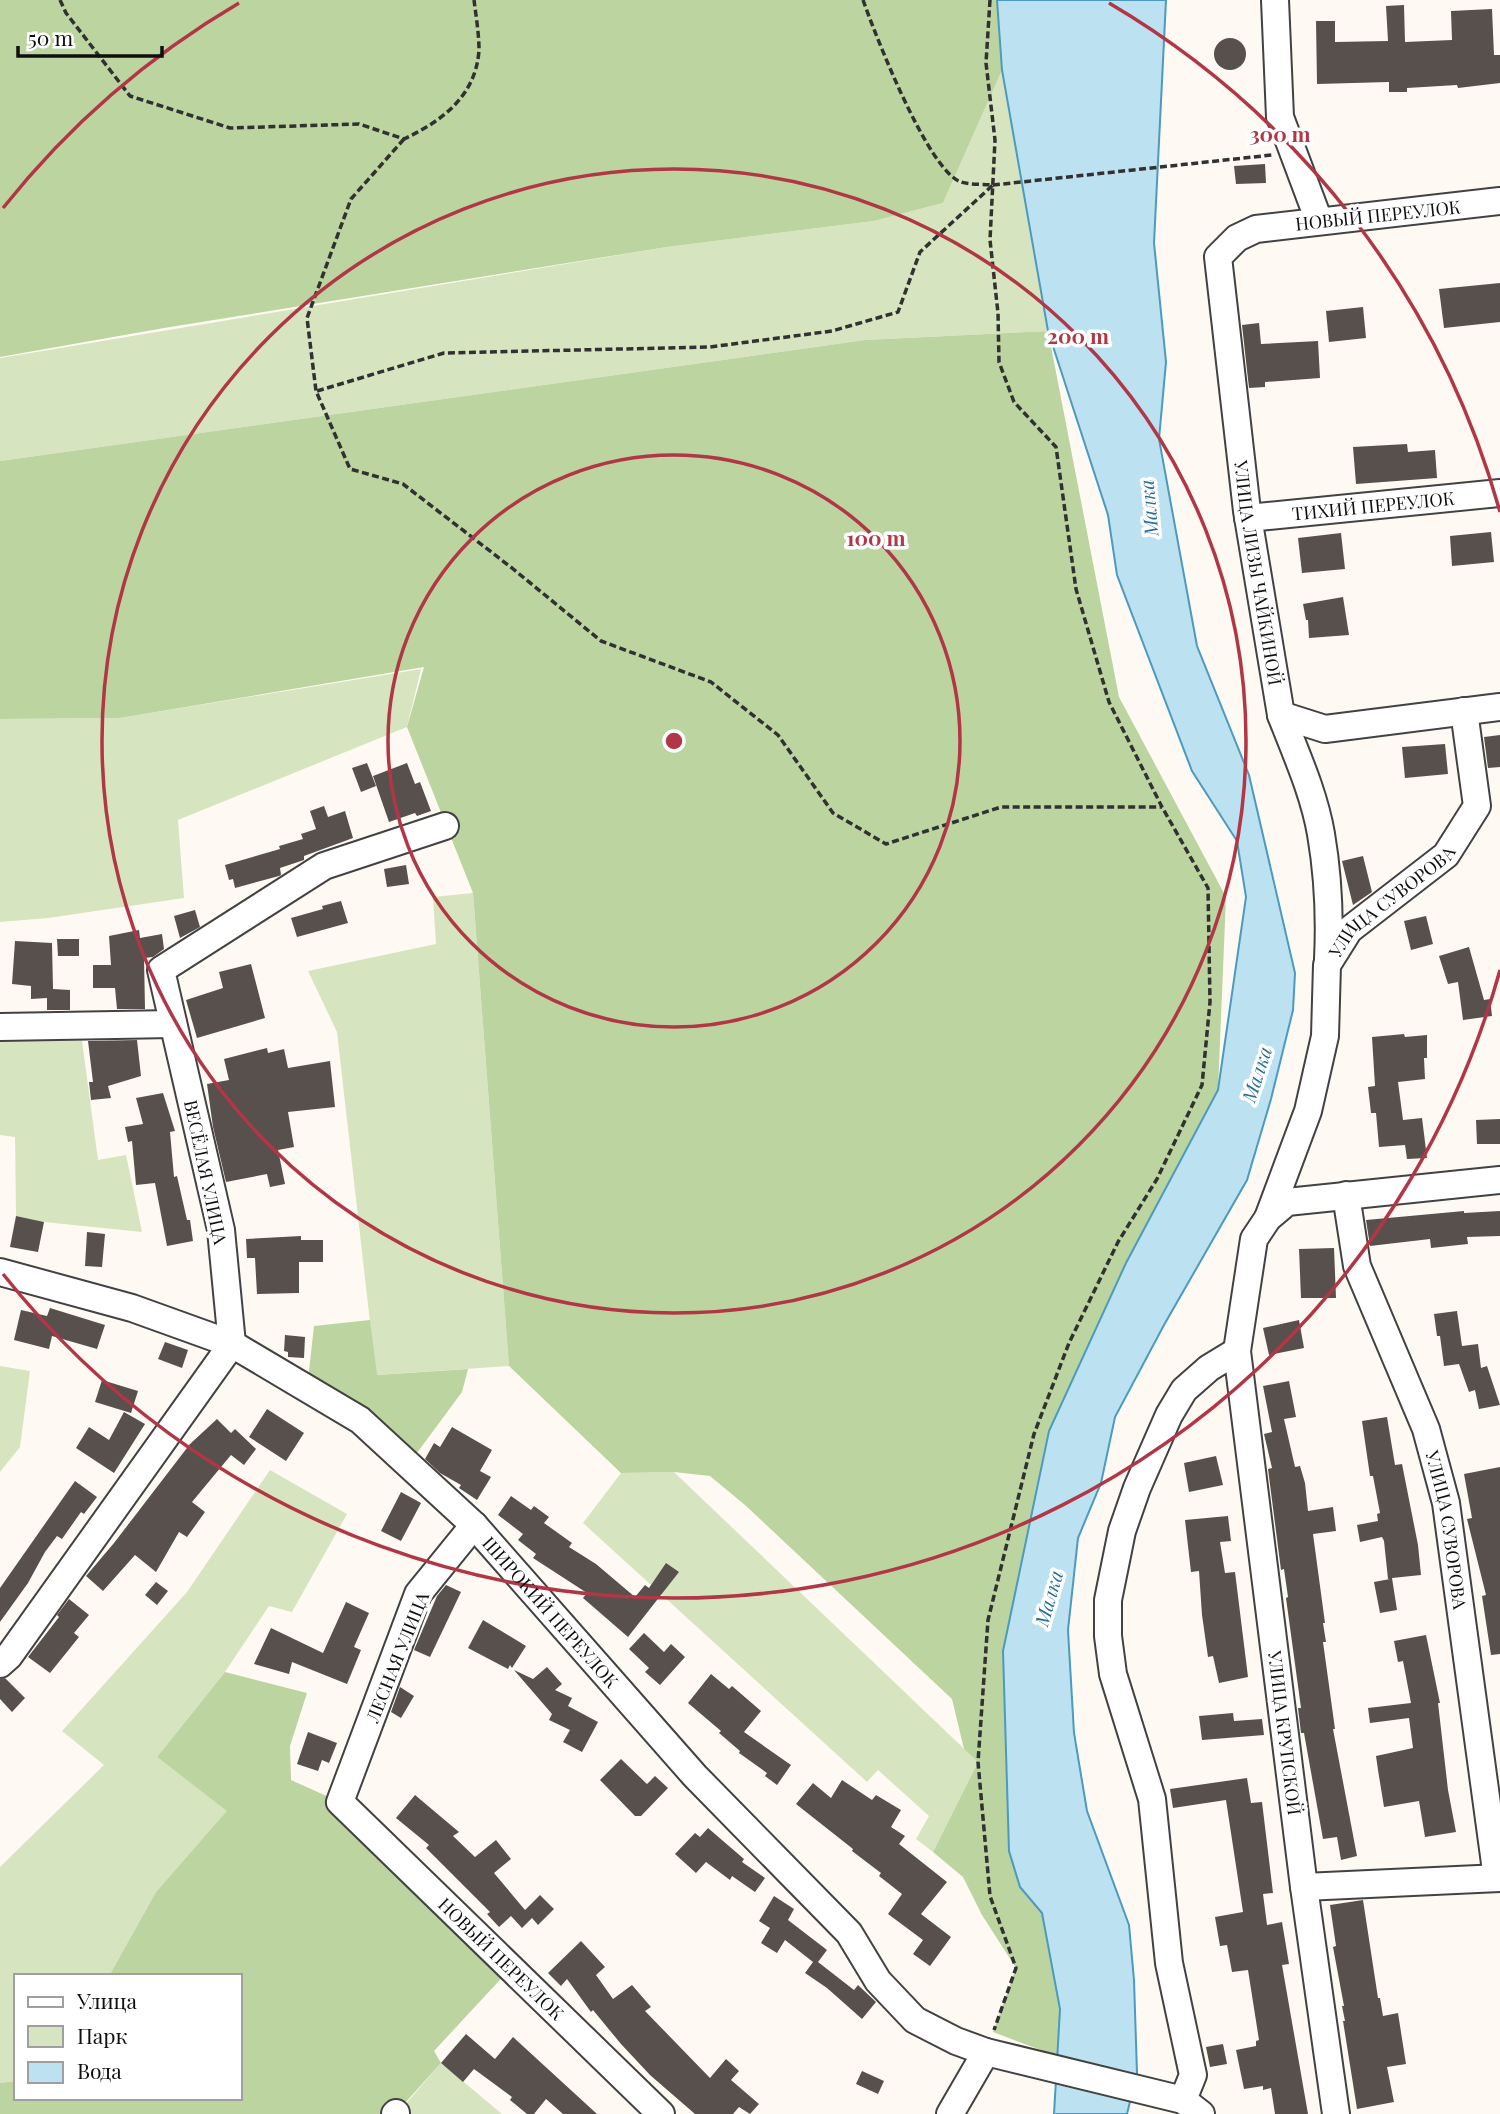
<svg xmlns="http://www.w3.org/2000/svg" width="1500" height="2114" font-family="'Playfair Display',serif">
  <style>
    .green { fill: #d6e5bf }
    .forest { fill: #bcd4a0 }
    .water { fill: #bce1f0; stroke: #4b9abf; stroke-width: 2 }
    .building { fill: #57504d }
    .lines { fill: none; stroke-linecap: round; stroke-linejoin: round }
    .minor-casing { stroke: #424242; stroke-width: 30 }
    .path { stroke: #313131; stroke-width: 3.5; stroke-dasharray: 7 3.5; stroke-linecap: butt }
    .minor { stroke: #fff; stroke-width: 26 }
    .ring { fill: none; stroke: #b13646; stroke-width: 3.5 }
    .labels { text-anchor: middle; dominant-baseline: central; stroke-width: 7; stroke-linejoin: round; paint-order: stroke }
    .street-label { font-size: 18px; fill: #0f0f0f; stroke: #fff }
    .water-label { font-size: 19px; font-style: italic; fill: #256d94; stroke: #fff }
    .centre { fill: #b13646; stroke: #fff; stroke-width: 3.5 }
    .ring-label { font-size: 21px; text-anchor: middle; font-weight: bold; fill: #b13646; stroke: #fff; stroke-width: 7; stroke-linejoin: round; paint-order: stroke }
  </style>
  <rect width="100%" height="100%" fill="#fefaf3"/>
  <g class="green">
    <path d="M1002,70l46,261 -183,9 -865,121v-103l667,-111 207,-26 69,-18z"/>
    <path d="M421,669l-14,58 -229,93 6,78 -136,20 -48,4v-203l120,-1z"/>
    <path d="M473,893l36,473 -133,9 -39,-343 -29,-61 128,-27 -3,-47z"/>
    <path d="M80,1026l18,134 28,-5 16,77 -98,-10 -28,-6 -1,-79 -15,-2v-108z"/>
    <path d="M0,1366l30,5 -10,76 -20,25z"/>
    <path d="M270,1470l77,44 -55,98 -23,-6 -44,66 -68,85 71,54 -72,81 -47,84h-93v105l-16,2v-216l104,-102 -42,-34 125,-139z"/>
    <path d="M674,1472l304,290 -45,90 -17,-13 13,-23 -51,-46 -11,12 -284,-259 38,-50z"/>
    <path d="M441,2063l61,51h-105z"/>
  </g>
  <g class="forest">
    <path d="M0,0h997l5,70 -59,133 -69,18 -207,26 -503,81 -164,29z"/>
    <path d="M1048,331l71,366 107,200 -8,193 -92,173 -77,168 -29,456 22,26 18,96 -3,47 -64,-24 23,-64 -34,-53 -19,-38 -30,-25 45,-90 -14,-13 -12,-50 -207,-194 -35,-29 -36,-4 -53,1 -112,-107 -36,-473 -66,-166 17,-60 -304,51 -120,1v-258l865,-121z"/>
    <path d="M370,1320l7,55 91,-6 -6,23 -54,73 -101,-76 7,-63z"/>
    <path d="M225,1672l82,21 -17,53 1,34 49,22 171,166 -77,83 7,12 -46,51h-395v-31l16,-2v17h224v-122h-131l47,-84 71,-81 -70,-54z"/>
  </g>
  <path class="water" d="M997,0h169l-12,243 12,119 -7,77 38,207 52,129 46,198 -2,37 -22,89 -24,81 -83,145 -49,92 -14,66 -23,55 -10,92 6,103 13,78 42,114 5,55 3,93 -10,41h-73l6,-105 -18,-96 -22,-26 -11,-36 -6,-200 46,-220 77,-168 92,-173 28,-193 -9,-56 -45,-70 -75,-196 -9,-60 -60,-184 -46,-261z"/>
  <g class="building">
    <path d="M1404,5l1,37 47,-2 -1,-29 41,-2 2,46h6v28l-42,5 -1,-3 -50,3v4h-18v-10l-72,2 -1,-63h19v21l53,-1 -2,-35z"/>
    <circle cx="1230" cy="54" r="16"/>
    <path d="M1265,164l1,19 -30,1 -2,-18z"/>
    <path d="M1500,283v39l-56,6 -5,-39z"/>
    <path d="M1363,307l3,31 -37,4 -3,-31z"/>
    <path d="M1259,323l2,21 57,-3 2,37 -55,4v5l-16,1 -7,-63z"/>
    <path d="M1407,444l1,8 27,-2 2,28 -81,6 -3,-37z"/>
    <path d="M1491,532l3,30 -42,4 -2,-30z"/>
    <path d="M1341,533l4,36 -43,4 -4,-35z"/>
    <path d="M1343,597l6,38 -40,3 -1,-18h-2l-3,-16z"/>
    <path d="M1500,735v32l-12,1 -4,-31z"/>
    <path d="M1445,744l3,30 -43,4 -3,-31z"/>
    <path d="M367,763l9,23 -15,6 -9,-24z"/>
    <path d="M407,763l8,21 5,-2 11,29 -14,5 -2,-3 -26,9 -16,-46z"/>
    <path d="M324,806l4,11 17,-6 8,27 -49,18v4l-24,8 1,7 -2,1 -44,12 -2,-9 -4,1 -4,-15 55,-16 -1,-3 24,-7 -2,-5 15,-5 -6,-18z"/>
    <path d="M1363,856l9,36 -19,13 -11,-44z"/>
    <path d="M406,865l3,19 -22,3 -3,-18z"/>
    <path d="M341,901l7,22 -51,14 -6,-19 32,-9 -1,-3z"/>
    <path d="M195,910l5,17 -20,11 -6,-22z"/>
    <path d="M1426,916l7,28 -22,6 -7,-29z"/>
    <path d="M139,930l1,8 22,-4 2,15 -11,8 -9,1 1,51h-28l-2,-21h-22v-23h18l-2,-29z"/>
    <path d="M57,939h22v17h-21z"/>
    <path d="M15,941l37,2 1,46 17,1v20h-23v-12l-16,1v-13l-19,-2z"/>
    <path d="M1469,947l15,53 6,-1 2,17 -29,4 -5,-38 -10,2 -9,-28z"/>
    <path d="M251,964l14,54 -68,20 -11,-38 37,-12 -4,-16z"/>
    <path d="M1404,1034l1,3 22,-2v23h-3l1,21 -27,3 5,38 19,-2 5,40 -20,1 -2,-14 -26,2 -3,-34h-5l-3,-26 7,-1 -3,-49z"/>
    <path d="M137,1040l4,36 -33,10 3,12 -20,2 -2,-18h4l-5,-41z"/>
    <path d="M267,1048l1,5 16,-4 4,19 42,-7 5,46 -47,5 6,35 -16,3 7,34 -15,3 -3,-13 -41,8 -13,-55 -6,-43 22,-4 -5,-21z"/>
    <path d="M163,1093l12,38 -5,1 4,45 3,-1 10,44h3l3,21 -26,5 -12,-63 -19,2 -4,-44 -4,1 -3,-15 18,-3 -7,-26z"/>
    <path d="M1500,1119v25h-23l-1,-24z"/>
    <path d="M1464,1211v2l36,-2v25l-33,1 1,7 -37,4 -1,-9 -60,7 -4,-26z"/>
    <path d="M16,1216l28,6 -6,30 -28,-5z"/>
    <path d="M87,1232l18,2 -3,33 -17,-1z"/>
    <path d="M301,1236v4h22v22h-24v31l-42,1 -2,-36h-8l-1,-19z"/>
    <path d="M1334,1248l2,50h-35l-2,-49z"/>
    <path d="M50,1308l55,17 -8,24 -45,-13 -3,13 -35,-9 7,-30 26,6z"/>
    <path d="M1457,1311l5,35 16,-2 3,24 6,-2 13,39 -21,4 -4,-19 -6,2 -10,-28 -15,2 -4,-30h-3l-3,-22z"/>
    <path d="M1299,1320l5,28 -35,7 -6,-27z"/>
    <path d="M285,1335l20,2 -1,21 -16,-1v-5l-4,-1z"/>
    <path d="M165,1342l23,8 -6,18 -24,-9z"/>
    <path d="M102,1380l36,11 -7,22 -36,-11z"/>
    <path d="M1289,1381l7,36 -12,2 11,48 5,-1 5,17 3,28 25,-4 3,24 -23,3 12,89h-2l3,19h-3l12,87h-2l24,127 -16,4 -4,-23 -14,2 -19,-106h-3l-3,-25h3l-15,-110 2,-1 -4,-28 -3,1 -13,-101 4,-1 -8,-34 8,-2 -9,-46z"/>
    <path d="M267,1409l37,24 -18,28 -37,-24z"/>
    <path d="M124,1412l21,12 -31,49 -38,-25 13,-21 20,13z"/>
    <path d="M1387,1417l8,48 7,-1 16,81 3,30 -29,3 5,32 -17,3 -6,-31 16,-3h-2l-4,-38 -2,-4 -22,5 -3,-17 21,-4 -1,-7 3,-1 -7,-37h-3l-8,-55z"/>
    <path d="M217,1419l14,14 4,-4 21,20 -12,16 -13,-10 -39,47 13,10 -18,25 -8,-5 -23,40 -21,-17 -32,36 -17,-15 28,-33 76,-99z"/>
    <path d="M452,1427l40,23 -12,21 11,6 -14,23 -18,-12 2,-3 -21,-12 -15,-14 9,-16 6,4z"/>
    <path d="M1216,1456l7,29 -34,7 -5,-29z"/>
    <path d="M1500,1467v187l-9,1 -9,-59 4,-1 -19,-76 5,-1 -8,-44z"/>
    <path d="M75,1481l22,16 -13,17 -3,-2 -19,27 -5,-3 -12,16 -17,31 -28,39v-34z"/>
    <path d="M401,1492l20,11 -20,38 -20,-10z"/>
    <path d="M511,1496l20,14 3,-4 15,11 -5,6 28,20 -3,4 27,17 39,33 10,-12 4,3 17,-25 13,9 -51,65 -45,-39 4,-5 -54,-35 3,-4 -18,-14 5,-6 -25,-19z"/>
    <path d="M1228,1516l3,25 -11,1 5,31 10,-1 13,105 -29,6 -6,-27 -5,1 -6,-42 -3,-44 -8,1 -6,-52z"/>
    <path d="M156,1582l12,9 -11,14 -12,-10z"/>
    <path d="M446,1585l15,7 -31,65 -16,-7 23,-54z"/>
    <path d="M69,1599l20,16 -15,18 5,4 -29,36 -22,-16 31,-40 -2,-2z"/>
    <path d="M346,1602l23,11 -15,34 7,3 -14,34 -55,-22 -3,12 -35,-10 17,-36 52,25z"/>
    <path d="M483,1620l43,26 -14,22 -2,-3 -2,4 -40,-21z"/>
    <path d="M644,1633l20,19 7,-8 14,13 -25,28 -15,-13 4,-4 -20,-19z"/>
    <path d="M1426,1635l14,68h-2l10,87 8,42 -31,5 -6,-36 -35,6 -6,-37 -2,-14 37,-8 -4,-30 -39,5 -2,-15 43,-5 -8,-42 -5,1 -4,-21z"/>
    <path d="M547,1667l15,17 -7,6 17,8 -4,8 30,16 -16,30 -19,-10 7,-12 -21,-10 3,-6 -38,-44 19,9z"/>
    <path d="M711,1674l18,15 3,-3 29,25 -17,21 47,33 -14,20 -12,-9 2,-3 -28,-20 1,-2 -21,-18 2,-2 -33,-28z"/>
    <path d="M5,1678l20,20 -13,14 -12,-13v-20z"/>
    <path d="M400,1687l14,9 -13,22 -10,-6z"/>
    <path d="M1233,1713l1,8 28,-2 2,16 -62,5 -3,-24z"/>
    <path d="M308,1732l29,11 -8,20 -7,-3 -4,11 -21,-7z"/>
    <path d="M621,1759l26,25 8,-8 13,12 -27,28h-6l-35,-36z"/>
    <path d="M1247,1778l4,25 11,-1 11,91 -10,1 4,31 15,-3 7,42 -7,1 26,149h-33l-4,-26 -8,2v-4l-19,3 -8,-39 20,-4v-5l3,-1 -11,-70 -16,2 -5,-27 -7,1 -5,-29 28,-5 -17,-112 -53,8 -3,-19z"/>
    <path d="M842,1780l30,20 4,-5 25,15 -10,17 14,9 -6,8 48,38 -26,32 30,23 -21,29 -17,-12 10,-14 -35,-26 14,-20 -23,-18 2,-3 -29,-22 1,-2 -57,-45 17,-21 18,15z"/>
    <path d="M415,1795l44,37 -6,4 22,21 21,-17 15,19 -17,14 31,37 15,-15 14,14 -16,16 -6,-7 -10,10 -11,-12 -12,11 -12,-13 3,-2 -64,-64 3,-3 -33,-27z"/>
    <path d="M708,1828l36,31 -2,3 23,16 -10,14 -23,-16 -2,4 -24,-18 -10,11 -21,-19 20,-21 5,4z"/>
    <path d="M774,1896l20,13 -6,11 39,30 -9,12 36,28 4,-5 18,17 -14,17 -35,-31 -22,-15 8,-11 -28,-22 -8,13 -16,-10 9,-15 -11,-7z"/>
    <path d="M1363,1900l15,98h2l3,18 15,-3 8,51 -19,3 7,35 -37,7 -14,-88h2l-3,-15h2l-11,-59 3,-1 -6,-41z"/>
    <path d="M581,1941l24,26 -9,8 17,24 19,-14 19,22 -6,4 65,67 16,-19 13,12 -8,9 28,24 -9,10 -11,-7 -6,7h-38l-45,-39 -29,-31 -28,-34 -2,2 -24,-33 -6,7 -13,-13z"/>
    <path d="M466,2034l29,25 18,-22 84,77h-34l-17,-15 -12,15h-7l-17,-14 2,-3 -38,-28 -11,13 -22,-19z"/>
    <path d="M1223,2044l4,20 -17,3 -4,-20z"/>
    <path d="M862,2071l22,10 -6,13 -22,-10z"/>
  </g>
  <g class="lines">
    <g class="minor-casing">
      <g id="minor">
        <path d="M1275,0l5,117 39,104"/>
        <path id="s1" d="M1500,201l-244,28 -19,9 -19,19 29,254 34,204 44,14 175,-22"/>
        <path id="s2" d="M1248,518l252,-25"/>
        <path d="M1281,715c15,39 33,78 40,119 7,41 9,84 7,125"/>
        <path d="M0,1027l173,-3"/>
        <path id="s3" d="M1346,1195l11,71 69,163 20,74 51,375"/>
        <path id="s4" d="M1268,1218l40,-107 17,-75 2,-71 22,-35 97,-75 31,-49 -13,-95"/>
        <path id="s5" d="M0,1272l132,36 100,36 128,76 114,105 221,251 154,157 29,48 37,39 41,21 30,11 197,48 18,14"/>
        <path id="s6" d="M474,1525l-56,69 -78,208 321,312"/>
        <path d="M0,1664l9,-8 223,-312 -11,-114 -60,-260 163,-104 121,-40"/>
        <path d="M1304,1887l196,-9"/>
        <path d="M1183,2100l10,-25 -24,-112 -17,-164 -39,-125 -5,-38v-36l14,-69 15,-43 32,-73 15,-25 25,-22 28,-17"/>
        <path d="M395,2114l1,-1"/>
        <path d="M950,2114l36,-62"/>
        <path d="M1336,2114l-32,-227 -67,-536 17,-112 14,-21 19,-16 213,-22"/>
      </g>
    </g>
    <g class="path">
      <path d="M60,0l6,13 64,83 100,32 129,-4 45,15c38,-18 72,-43 75,-89 0,-16 -3,-34 -5,-50"/>
      <path d="M863,0c12,34 65,171 98,182 9,3 22,2 32,3l279,-30"/>
      <path d="M990,0l-4,63 9,77 -5,100 8,73 1,49 15,40 42,45 20,142 33,113 53,105 46,81 2,114 -8,83 -45,94 -39,63 -49,101 -35,91 -46,186 -10,142 12,134 26,72 -22,62"/>
      <path d="M404,139l-53,60 -44,119 9,73 34,78 53,15 109,84 89,73 110,41 67,53 55,78 53,31 115,-37h161"/>
      <path d="M317,391l127,-38 266,-6 122,-16 66,-19 22,-60 73,-67"/>
    </g>
    <use href="#minor" class="minor"/>
  </g>
  <g class="ring">
    <circle cx="674" cy="741" r="286"/>
    <circle cx="674" cy="741" r="572"/>
    <path d="M1500 970A857 857 0 0 1 3 1274M3 208A857 857 0 0 1 239 3M1109 3A857 857 0 0 1 1500 512"/>
  </g>
  <g class="labels">
    <g class="street-label">
      <text transform="translate(1378 215) rotate(-6)">НОВЫЙ ПЕРЕУЛОК</text>
      <text stroke="none"><textPath href="#s2" startOffset="126">ТИХИЙ ПЕРЕУЛОК</textPath></text>
      <text stroke="none"><textPath href="#s1" startOffset="612">УЛИЦА ЛИЗЫ ЧАЙКИНОЙ</textPath></text>
      <text stroke="none"><textPath href="#s4" startOffset="354">УЛИЦА СУВОРОВА</textPath></text>
      <text transform="translate(206 1172) rotate(78)">ВЕСЁЛАЯ УЛИЦА</text>
      <text stroke="none"><textPath href="#s3" startOffset="352">УЛИЦА СУВОРОВА</textPath></text>
      <text stroke="none"><textPath href="#s5" startOffset="663">ШИРОКИЙ ПЕРЕУЛОК</textPath></text>
      <text transform="translate(397 1657) rotate(-68)">ЛЕСНАЯ УЛИЦА</text>
      <text transform="translate(1285 1733) rotate(83)">УЛИЦА КРУПСКОЙ</text>
      <text stroke="none"><textPath href="#s6" startOffset="536">НОВЫЙ ПЕРЕУЛОК</textPath></text>
    </g>
    <g class="water-label">
      <text transform="translate(1148 508) rotate(-95)">Малка</text>
      <text transform="translate(1256 1074) rotate(-72)">Малка</text>
      <text transform="translate(1048 1598) rotate(-74)">Малка</text>
    </g>
  </g>
  <circle cx="674" cy="741" r="10" class="centre"/>
  <g class="ring-label">
    <text x="1280" y="142">300 m</text>
    <text x="1078" y="344">200 m</text>
    <text x="876" y="546">100 m</text>
  </g>
  <rect x="14" y="1974" width="228" height="126" fill="#ffffff" stroke="#9f9f9f" stroke-width="2"/>
  <rect x="28" y="1997" width="35" height="10" fill="#ffffff" stroke="#9f9f9f" stroke-width="2"/>
  <text x="77" y="2009" font-size="21" fill="#0f0f0f">Улица</text>
  <rect x="28" y="2026" width="35" height="21" fill="#d6e5bf" stroke="#9f9f9f" stroke-width="2"/>
  <text x="77" y="2044" font-size="21" fill="#0f0f0f">Парк</text>
  <rect x="28" y="2062" width="35" height="21" fill="#bce1f0" stroke="#9f9f9f" stroke-width="2"/>
  <text x="77" y="2079" font-size="21" fill="#0f0f0f">Вода</text>
  <path d="M18 46v10h144v-10" fill="none" stroke="#0f0f0f" stroke-width="3.5"/>
  <text x="28" y="46" font-size="21" fill="#0f0f0f" stroke="#ffffff" stroke-width="5" paint-order="stroke">50 m</text>
</svg>
